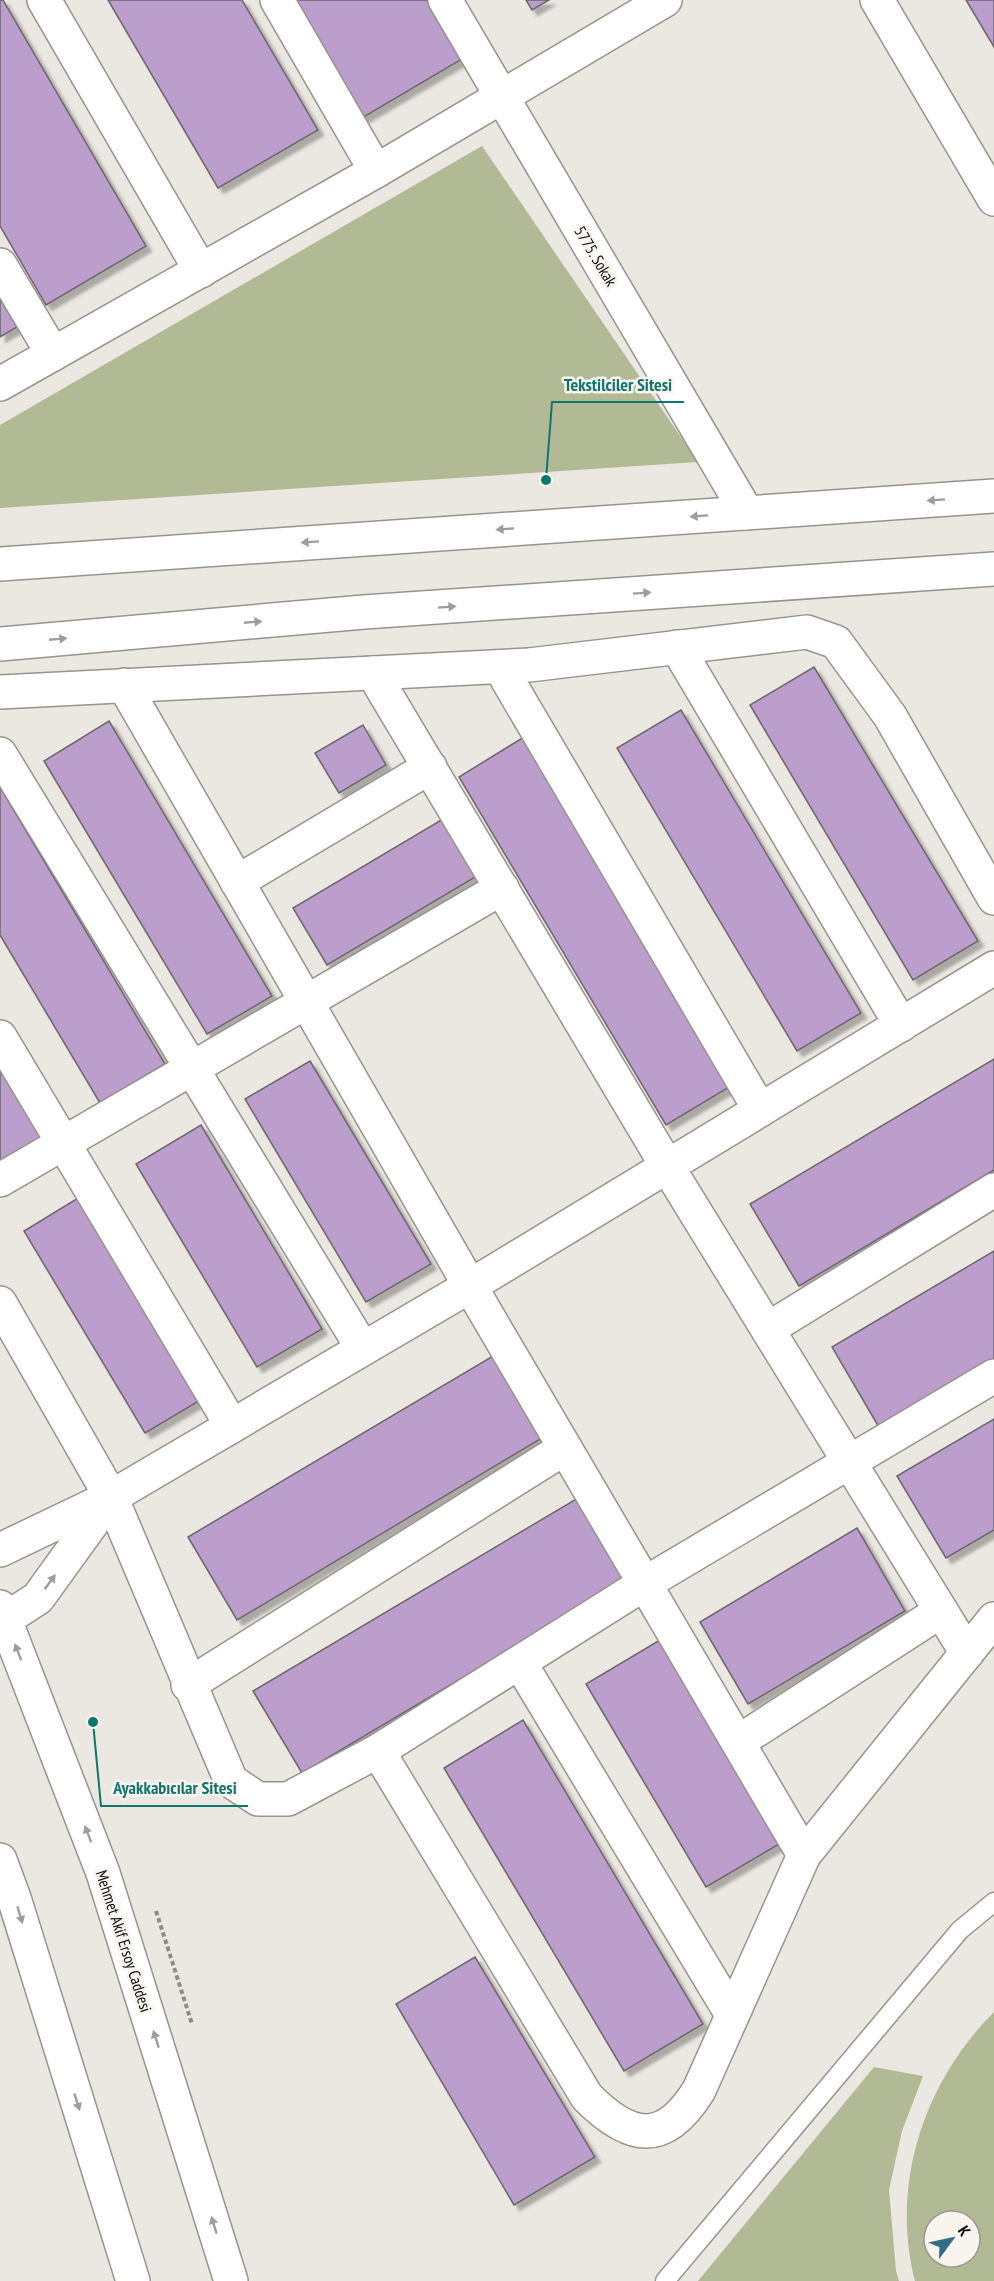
<svg xmlns="http://www.w3.org/2000/svg" width="994" height="2281" font-family="'PT Sans Narrow',sans-serif">
  <style>
    .green { fill: #b1ba94; fill-rule: evenodd }
    .building { fill: #bb9ecb; stroke: #6b686d; stroke-width: 1.5; filter: url(#shadow) }
    .lines { fill: none; stroke-linecap: round; stroke-linejoin: round }
    .service-casing { stroke: #98938e; stroke-width: 21 }
    .minor-casing { stroke: #98938e; stroke-width: 36 }
    .secondary-casing { stroke: #98938e; stroke-width: 36 }
    .primary-casing { stroke: #98938e; stroke-width: 36 }
    .path { stroke: #8f8d88; stroke-width: 4; stroke-dasharray: 4.5 3; stroke-linecap: butt }
    .service { stroke: #fff; stroke-width: 18 }
    .minor { stroke: #fff; stroke-width: 33 }
    .secondary { stroke: #fff; stroke-width: 33 }
    .primary { stroke: #fff; stroke-width: 33 }
    .oneway { fill: #9f9e9d }
    .labels { text-anchor: middle; dominant-baseline: central; stroke-width: 5; stroke-linejoin: round; paint-order: stroke }
    .street-label { font-size: 16px; fill: #0e0d0b; stroke: #f9f4ee }
    .leader { fill: none; stroke: #0f766e; stroke-width: 2 }
    .callout-dot { fill: #0f766e; stroke: #f9f4ee; stroke-width: 2 }
    .callout-label { font-size: 18px; text-anchor: middle; font-weight: bold; fill: #0f766e; stroke: #f9f4ee; stroke-width: 5; stroke-linejoin: round; paint-order: stroke }
  </style>
  <defs>
    <filter id="shadow"><feDropShadow dx="5.5" dy="5.5" stdDeviation="1.5" flood-color="#0004"/></filter>
  </defs>
  <rect width="100%" height="100%" fill="#ebe7e1"/>
  <g class="green">
    <path d="M482,146l216,316 -698,46v-83z"/>
    <path d="M994,2012v269h-79c-25,-97 9,-199 79,-269zM934,2221h36v36h-36z"/>
    <path d="M874,2067l49,9 -21,55 -13,59 7,81 3,10h-201z"/>
  </g>
  <g class="building">
    <path d="M0,0h3l143,246 -100,59 -46,-79z"/>
    <path d="M108,0h134l76,130 -100,58z"/>
    <path d="M293,0h134l35,59 -100,59z"/>
    <path d="M526,0h23l-17,10z"/>
    <path d="M966,0h28v47z"/>
    <path d="M0,298l17,29 -17,10z"/>
    <path d="M814,667l164,274 -65,39 -163,-275z"/>
    <path d="M681,710l180,303 -64,38 -180,-303z"/>
    <path d="M109,721l163,275 -65,38 -163,-273z"/>
    <path d="M363,725l23,40 -47,28 -24,-40z"/>
    <path d="M524,737l207,349 -65,39 -207,-348z"/>
    <path d="M0,787l165,277 -65,39 -100,-168z"/>
    <path d="M448,816l34,57 -155,92 -34,-57z"/>
    <path d="M0,1043l54,91 -54,32z"/>
    <path d="M994,1059v111l-195,116 -49,-82z"/>
    <path d="M310,1061l121,203 -65,38 -121,-203z"/>
    <path d="M201,1125l121,204 -65,38 -121,-203z"/>
    <path d="M88,1192l121,203 -64,38 -121,-202z"/>
    <path d="M994,1251v111l-114,67 -48,-82z"/>
    <path d="M493,1356l49,82 -305,182 -49,-83z"/>
    <path d="M994,1419v111l-48,28 -49,-82z"/>
    <path d="M578,1498l49,82 -325,193 -49,-82z"/>
    <path d="M857,1528l48,83 -157,93 -48,-82z"/>
    <path d="M665,1637l121,203 -80,47 -120,-203z"/>
    <path d="M523,1720l180,304 -79,47 -180,-303z"/>
    <path d="M475,1957l120,200 -81,48 -118,-201z"/>
  </g>
  <g class="lines">
    <g class="service-casing">
      <path id="service" d="M665,2281l295,-351 34,-28"/>
    </g>
    <g class="minor-casing">
      <g id="minor">
        <path d="M44,0l157,271"/>
        <path d="M277,0l99,171"/>
        <path d="M445,0l302,513"/>
        <path d="M877,0l117,199"/>
        <path d="M0,265l53,89"/>
        <path d="M0,384l376,-213 289,-171"/>
        <path d="M677,647l224,378"/>
        <path d="M500,667l260,443"/>
        <path d="M373,673l294,493 300,487"/>
        <path d="M124,685l346,601 334,569"/>
        <path d="M0,692l529,-27 278,-33 29,10 54,74 104,182"/>
        <path d="M0,754l363,595"/>
        <path d="M237,882l193,-115"/>
        <path d="M0,1037l232,389"/>
        <path d="M0,1180l502,-292"/>
        <path d="M0,1303l111,194 120,284 27,18h30l90,-48 209,346c43,43 77,50 112,-7l105,-235 190,-236"/>
        <path d="M768,1329l226,-139"/>
        <path d="M0,1550l111,-53 359,-211 524,-318"/>
        <path d="M6,1619l32,-21 70,-97"/>
        <path d="M520,1663l211,350"/>
        <path d="M188,1685l377,-237"/>
        <path d="M738,1742l203,-131"/>
        <path d="M378,1751l266,-167 350,-208"/>
      </g>
    </g>
    <g class="secondary-casing">
      <g id="secondary">
        <path d="M0,564l994,-68"/>
        <path d="M0,644l364,-32 630,-43"/>
      </g>
    </g>
    <g class="primary-casing">
      <g id="primary">
        <path d="M0,1607l103,266 128,408"/>
        <path d="M0,1860l15,41 118,380"/>
      </g>
    </g>
    <path class="path" d="M156,1911l36,113"/>
    <use href="#service" class="service"/>
    <use href="#minor" class="minor"/>
    <use href="#secondary" class="secondary"/>
    <use href="#primary" class="primary"/>
  </g>
  <defs><path id="oneway-solid" d="M-6-.8H1V-3.2L6.5 0L1 3.2V.8H-6Z" transform="scale(1.5)"/></defs>
  <g class="oneway">
    <use href="#oneway-solid" transform="translate(936 500) rotate(176)"/>
    <use href="#oneway-solid" transform="translate(699 516) rotate(176)"/>
    <use href="#oneway-solid" transform="translate(505 529) rotate(176)"/>
    <use href="#oneway-solid" transform="translate(310 542) rotate(176)"/>
    <use href="#oneway-solid" transform="translate(642 593) rotate(-4)"/>
    <use href="#oneway-solid" transform="translate(447 607) rotate(-4)"/>
    <use href="#oneway-solid" transform="translate(253 622) rotate(-5)"/>
    <use href="#oneway-solid" transform="translate(58 639) rotate(-5)"/>
    <use href="#oneway-solid" transform="translate(50 1582) rotate(-54)"/>
    <use href="#oneway-solid" transform="translate(18 1652) rotate(-111)"/>
    <use href="#oneway-solid" transform="translate(88 1834) rotate(-111)"/>
    <use href="#oneway-solid" transform="translate(20 1915) rotate(73)"/>
    <use href="#oneway-solid" transform="translate(156 2039) rotate(-108)"/>
    <use href="#oneway-solid" transform="translate(77 2102) rotate(73)"/>
    <use href="#oneway-solid" transform="translate(214 2225) rotate(-107)"/>
  </g>
  <g class="labels">
    <g class="street-label">
      <text transform="translate(596 256) rotate(59)">5775. Sokak</text>
      <text transform="translate(124 1941) rotate(72)">Mehmet Akif Ersoy Caddesi</text>
    </g>
  </g>
  <path class="leader" d="M546 480L552 402H684M93 1722L101 1806H248"/>
  <g class="callout-dot">
    <circle cx="546" cy="480" r="6"/>
    <circle cx="93" cy="1722" r="6"/>
  </g>
  <g class="callout-label">
    <text x="618" y="391">Tekstilciler Sitesi</text>
    <text x="175" y="1794">Ayakkabıcılar Sitesi</text>
  </g>
  <g transform="translate(952 2239) rotate(57)"><circle r="28" fill="#f9f4ee" stroke="#9b9893" stroke-width="1.5"/>
  <path d="M0-4.5L10 22L0 15L-10 22Z" fill="#336c86"/>
  <text y="-9" font-size="16" font-weight="bold" text-anchor="middle" fill="#0e0d0b">K</text>
  </g>
</svg>
